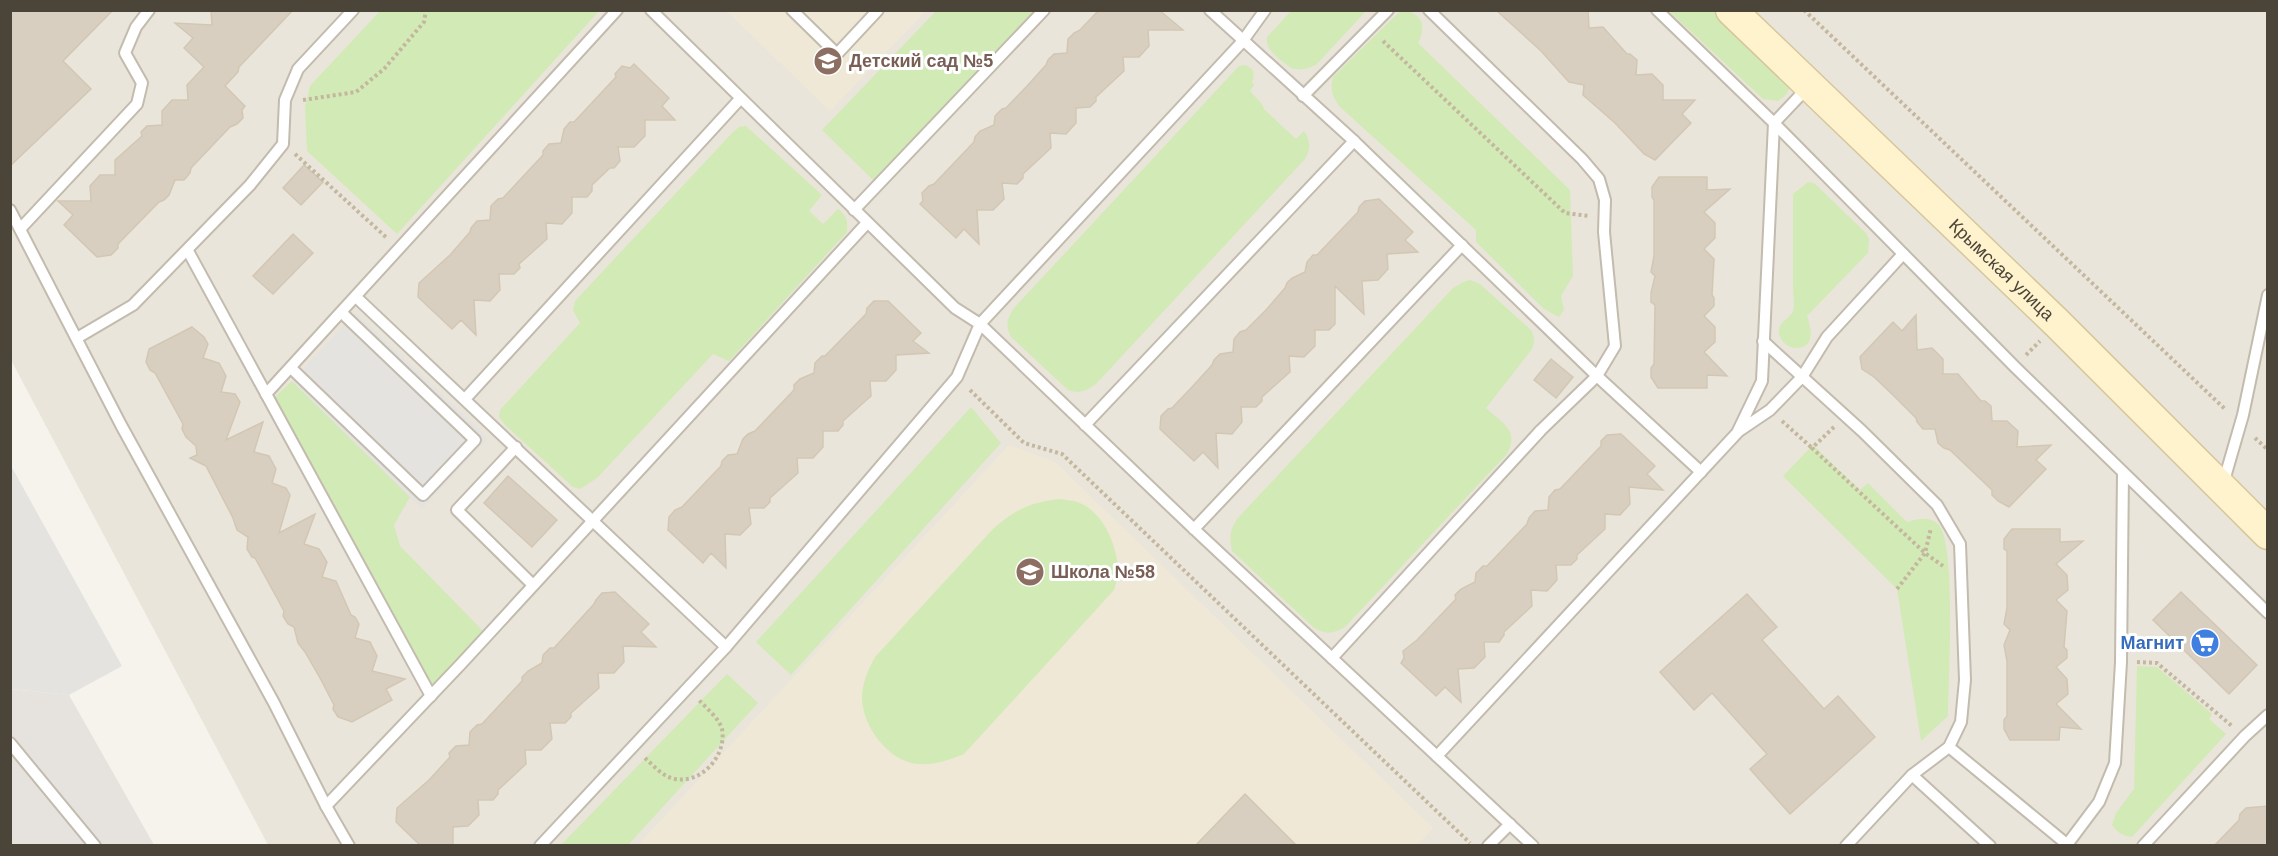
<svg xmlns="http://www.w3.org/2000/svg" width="2278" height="856" font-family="Arial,sans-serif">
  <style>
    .residential { fill: #eae5da }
    .industrial { fill: #e6e2dd }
    .education { fill: #efe8d6 }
    .green { fill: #d2eab5 }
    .parking { fill: #e5e3e0 }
    .building { fill: #d8cfc1; stroke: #d3c7b4; stroke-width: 1.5 }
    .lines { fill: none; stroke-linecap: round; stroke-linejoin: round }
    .lane-casing { stroke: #c2bbae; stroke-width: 14 }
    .secondary-casing { stroke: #d6c79b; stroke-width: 33 }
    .path { stroke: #c4b79f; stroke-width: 4; stroke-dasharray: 3 3; stroke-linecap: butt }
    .lane { stroke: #fff; stroke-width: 10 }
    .secondary { stroke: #fff3cd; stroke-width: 30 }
    .labels { text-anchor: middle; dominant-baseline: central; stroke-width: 6; stroke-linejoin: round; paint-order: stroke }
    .education-label { font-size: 18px; font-weight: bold; fill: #785e54; stroke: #fff; text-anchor: start }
    .street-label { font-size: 18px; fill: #4b4439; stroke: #fff }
    .shop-label { font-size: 18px; font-weight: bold; fill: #366cbe; stroke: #fff; text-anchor: end }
  </style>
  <rect width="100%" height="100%" fill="#f6f3ec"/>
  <path class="residential" d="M10,11h2257v834h-1999l-257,-485z"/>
  <path class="industrial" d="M10,689l59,6 85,150h-143z"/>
  <g class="education">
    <path d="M727,11h199l-96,100z"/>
    <path d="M1009,445l46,17 378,366 -17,18h-779z"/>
  </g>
  <g class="green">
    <path d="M380,11h219l-202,223 -90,-83 -2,-44 5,-21z"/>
    <path d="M936,11h102l-165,169 -51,-50z"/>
    <path d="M1291,11v-1l75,1 -50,54c-9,4 -16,6 -25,3 -10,-8 -26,-17 -24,-31z"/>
    <path d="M1407,11c18,5 18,18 11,32l152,147 3,86 -12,20 3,14 -5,7 -15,-8 -68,-67v-12l-137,-124c-7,-11 -9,-17 -6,-29l60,-59 7,-6z"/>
    <path d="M1669,11h50l72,70c-1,10 -5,15 -13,20l-15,-2z"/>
    <path d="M1244,65c9,2 12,8 8,17l2,3 -4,6 12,13 2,5 32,30 8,-8c7,11 7,17 1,28l-209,225c-10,7 -16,10 -28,6l-57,-53c-6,-12 -4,-18 3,-29l225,-242z"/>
    <path d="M746,126l76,69 -13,16 14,13 15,-15c9,7 10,12 9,23l-118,129 -16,-7 -116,124 -17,11 -7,-2 -67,-61 -7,-9 1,-7 80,-87 -7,-13 2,-9 158,-169 6,-5z"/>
    <path d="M1808,182l6,1 52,50 3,7 -1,13 -61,63c4,11 9,32 -11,32 -7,0 -15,-6 -17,-14 -2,-12 10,-14 14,-23 2,-6 0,-17 0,-23 0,-31 0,-62 0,-94z"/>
    <path d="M1470,280l10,4 51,46c4,7 4,11 1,19l-46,59c16,15 34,22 21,46l-162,173c-13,7 -20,8 -32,0l-81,-76c-3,-14 -2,-21 5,-32l216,-231 10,-6z"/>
    <path d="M292,381l118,116 -16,28 6,21 84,86 -51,54 -158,-289z"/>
    <path d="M971,407l30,36 -210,232 -35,-33z"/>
    <path d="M1813,445l47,45 8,-7 39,39c11,-3 22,-6 31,2 19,18 10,161 10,192l-27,25 -24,-152 -114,-113z"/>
    <path d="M1059,499c6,1 12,1 18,3 25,8 39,41 41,65 1,7 -2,16 -4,23l-150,164c-15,6 -28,11 -45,10 -30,-1 -58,-39 -57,-68 1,-15 6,-26 13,-39l118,-128c23,-20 36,-26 66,-30z"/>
    <path d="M2137,666l20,1 55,47 -3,5 17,15 -94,103c-9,-1 -14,-4 -20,-12l4,-12 18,-24z"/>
    <path d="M727,674l31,29 -130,142h-67z"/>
  </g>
  <g class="parking">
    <path d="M356,313l132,125 -66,71 -130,-128z"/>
    <path d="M10,464l112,202 -53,29 -58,-6z"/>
  </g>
  <g class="building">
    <path d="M10,10h103l-50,51 28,28 -81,77z"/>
    <path d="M211,10h82l-54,57 -1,5 -13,14 20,20 -3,4 1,8 -6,6 -7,3 -39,41 -1,5 -6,7h-9l-6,15 -5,5 -5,2 -41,42v4l-7,7 -14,2 -33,-32 9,-10 -15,-14h33l-1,-15 10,-11h15v-15l27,-24 -1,-4 6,-6 15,-1v-14l10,-11h16l-1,-15 17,-18 -20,-19 9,-10 -18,-15 37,2z"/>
    <path d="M1099,10h60l24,20h-35l1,16 -10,11h-16l1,14 -28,26v4l-6,6 -14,1v15l-10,11 -16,-1 1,15 -28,26v4l-6,6 -15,-1 2,16 -11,11h-16l2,34 -15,-15 -8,9 -36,-34 3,-3 -1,-8 7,-7 5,-2 40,-42 1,-5 5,-6 14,-6 1,-9 7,-7 4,-1 21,-22 19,-21 2,-5 6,-6 13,-1 1,-14 6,-6 6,-3z"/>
    <path d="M1496,10h92l1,18 14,-1 24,27h3l7,6 -1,15 16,-1 11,11v15h32l-13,14 9,9 -36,37 -11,-6 -29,-31 -32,-28 1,-10 -15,-3 -28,-31z"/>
    <path d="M634,64l35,34 -7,8 13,14h-30v16l-11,11h-16l2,14 -6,7h-4l-18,17v6l-5,6h-15v16l-10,11 -16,-1 1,16 -28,25 1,4 -6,6h-15l1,16 -10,11 -16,-1 2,35 -15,-15 -9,9 -34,-32 1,-14 31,-28 20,-23 1,-4 6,-7 13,-1 1,-14 7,-7 5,-1 40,-43v-4l6,-7 12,-1 3,-14 6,-7h4l42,-45 -1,-3 7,-8 8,2z"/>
    <path d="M304,165l19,17 -22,23 -18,-17z"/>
    <path d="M1659,177h48v13l23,-1 -26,23 11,11v15l-11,11 10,10 -2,36 2,3v8l-10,10 11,11v15l-11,10 23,24 -20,-1v13h-49l-7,-11v-9l3,-4 1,-59 -4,-3v-9l4,-17 -4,-4 3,-16v-56l-2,-3v-10z"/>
    <path d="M1379,199l34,33 -8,8 13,12 -31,2 1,15 -10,11 -16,1 2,33 -29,-28v38l-6,6h-14v16l-11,11 -15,-1 1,16 -28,25v4l-6,6h-15l1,15 -10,12 -16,-1 2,35 -15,-16 -9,9 -34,-32 1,-13 7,-7 4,-1 20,-21 20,-22 2,-5 6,-6 13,-2 1,-13 6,-7 6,-2 20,-20 19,-22 2,-5 5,-5 13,-6 2,-10 6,-7h4l41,-43 1,-5 6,-6z"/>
    <path d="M293,234l20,19 -40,41 -20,-18z"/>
    <path d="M874,301h14l33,32 -8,8 16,12 -33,2v15l-10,11h-16l1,15 -28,25v4l-5,6h-15v16l-10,11h-16l1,15 -28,25v4l-6,6h-15l2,16 -11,11 -15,-1 1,34 -15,-15 -8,10 -35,-33 1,-13 6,-7 7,-3 18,-19 21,-22 1,-5 6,-6 9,-1 6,-15 5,-5 7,-3 39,-41v-5l6,-6 14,-6 1,-10 7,-7h3l41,-42 1,-6z"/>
    <path d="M1916,315l1,35 15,-2 11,11v15h15l23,27h4l6,5 1,15h15l11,10 -1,16 34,-2 -15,15 10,9 -37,38 -11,-6 -6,-6v-5l-42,-40 -6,-2 -6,-5 -3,-14h-12l-6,-7 -1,-4 -21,-21 -21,-20 -12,-8 -2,-12 33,-35 9,9z"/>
    <path d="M192,327l12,10 4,7 -5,14 16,5 7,13 -5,16 14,2 5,8 -14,38 37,-18 -9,30 15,4 7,13 -4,14 14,5 4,7 -11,38 36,-19 -11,30 15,5 8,13 -5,15 14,4 15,34 4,2 4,7 -4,14 15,4 7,14 -5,15 33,8 -19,10 6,11 -40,22 -14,-5 -5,-8 1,-4 -14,-27 -15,-26 -7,-9 -4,-16 -6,-3 -5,-8 1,-5 -29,-53 -3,-1 -5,-8 1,-12 -11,-7 -4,-12 -27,-52 -16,-8 7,-3 -1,-9 -10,-9 -4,-8 1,-5 -28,-51 -5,-3 -4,-8 3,-13z"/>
    <path d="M1551,359l22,18 -17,21 -22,-18z"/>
    <path d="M1621,434l34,32 -8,8 16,16 -34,-3 1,17 -10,11 -15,-1v15l-28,26v4l-6,6h-15l1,15 -10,11 -16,-1 1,16 -28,26v3l-5,7h-15l1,15 -11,11 -16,1 3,33 -16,-15 -9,9 -35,-33 3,-5 -1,-7 14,-11 39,-41 -1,-4 6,-6 14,-7 1,-9 7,-7h4l40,-42 2,-6 6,-7 13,-1 1,-13 6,-7 5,-1 20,-21 21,-22v-5l6,-6z"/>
    <path d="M508,476l49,44 -25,27 -48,-44z"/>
    <path d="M2012,529h48v13l23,-1 -27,23 11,11 1,15 -12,10 11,11 -3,36 3,3v8l-11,9 11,12 1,15 -12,10 25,25 -21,-2 -1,13h-49l-6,-11v-9l3,-4v-55l-3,-16 6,-15 -6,-6 3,-16v-57l-3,-2v-10z"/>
    <path d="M615,592l34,32 -8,8 15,15 -33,-1 1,16 -10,11h-16l1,15 -28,25v4l-6,6h-15l2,16 -11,11h-16l1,14 -28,26v4l-5,6h-15l1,15 -11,11 -15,1v19h-32l-25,-24 1,-14 32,-28 21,-23 -1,-4 7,-7 13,-1 1,-13 7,-7 5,-1 40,-43v-4l6,-6 14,-8 1,-8 7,-7h4l40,-44 2,-4 6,-7z"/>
    <path d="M2181,592l76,73 -28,29 -76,-74z"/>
    <path d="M1747,594l30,33 -15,13 62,69 14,-13 37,41 -85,77 -40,-45 17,-15 -55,-61 -18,17 -34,-38z"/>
    <path d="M1245,794l52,52h-102z"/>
    <path d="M2268,806v40h-54l25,-26 1,-6 6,-6z"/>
  </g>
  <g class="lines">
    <g class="lane-casing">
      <g id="lane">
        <path d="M651,10l304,298 25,16 214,205 339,317"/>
        <path d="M792,10l45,44 41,-44"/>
        <path d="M1210,10l144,131 243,235 104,96"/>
        <path d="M1657,10l117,113 241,244 253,246"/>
        <path d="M1303,96l85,-86"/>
        <path d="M10,210l111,215 153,278 52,103 23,40"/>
        <path d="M854,210l190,-200"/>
        <path d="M21,228l116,-124 5,-21 -17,-30 11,-26 13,-17"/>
        <path d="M188,251l243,445"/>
        <path d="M356,297l370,350"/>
        <path d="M77,338l56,-33 117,-120 33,-41 2,-44 13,-31 55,-59"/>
        <path d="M1763,341l99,90 75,74 23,39 5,136 -4,42 -12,25 -37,28 -66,71"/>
        <path d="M291,368l132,127 52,-55 -133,-127"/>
        <path d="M266,394l351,-384"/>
        <path d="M465,399l275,-300"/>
        <path d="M1085,425l269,-284"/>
        <path d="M1739,431l31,-21 32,-33 25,-40 76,-83"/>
        <path d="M516,447l-59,63 76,75"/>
        <path d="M2223,484l20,-69 25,-120"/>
        <path d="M1194,529l268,-284"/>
        <path d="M1332,658l209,-228 56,-54 18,-30 -11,-114 1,-32 -6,-21 -17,-20 -153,-149"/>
        <path d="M10,743l85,103"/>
        <path d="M1949,747l120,99"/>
        <path d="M1437,756l300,-323 25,-52 12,-258 35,-37"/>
        <path d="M1912,775l78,71"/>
        <path d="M326,806l135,-142 406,-441"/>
        <path d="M540,846l186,-199 231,-270 23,-53 262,-282 23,-32"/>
        <path d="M1488,846l22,-22"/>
        <path d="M2066,846l33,-44 16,-39 6,-101 2,-189"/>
        <path d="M2143,846l102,-110 23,-21"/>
      </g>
    </g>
    <g class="secondary-casing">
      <g id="secondary">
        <path id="s1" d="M1731,10l326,313 211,211"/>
      </g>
    </g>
    <g class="path">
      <path d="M1804,10l422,400"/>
      <path d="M1383,41l182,172 24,3"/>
      <path d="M303,100l53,-8 28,-23 40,-47 2,-12"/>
      <path d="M295,154l92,84"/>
      <path d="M2026,355l14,-14"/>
      <path d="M970,390l54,53 38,11 408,389"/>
      <path d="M1782,421l30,27"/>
      <path d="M1834,427l-22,21 113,105 18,13"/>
      <path d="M2255,438l13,12"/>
      <path d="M1897,589l28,-36 6,-25"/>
      <path d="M2137,662l20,1 75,63"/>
      <path d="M645,758c9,8 18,19 30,21 27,5 52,-24 47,-50 -3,-11 -16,-21 -23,-29"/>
    </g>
    <use href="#lane" class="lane"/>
    <use href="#secondary" class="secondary"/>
  </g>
  <defs>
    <g id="school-disc" transform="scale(1.5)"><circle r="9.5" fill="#8d6e63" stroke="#fff"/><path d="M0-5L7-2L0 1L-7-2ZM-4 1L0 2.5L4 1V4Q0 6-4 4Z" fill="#fff"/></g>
    <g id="supermarket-disc" transform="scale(1.5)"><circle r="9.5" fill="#3f7fe0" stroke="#fff"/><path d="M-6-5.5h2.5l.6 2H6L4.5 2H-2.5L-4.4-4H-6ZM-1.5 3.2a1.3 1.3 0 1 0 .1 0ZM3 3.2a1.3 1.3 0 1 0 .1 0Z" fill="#fff"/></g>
  </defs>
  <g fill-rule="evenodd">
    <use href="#school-disc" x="828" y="61"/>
    <use href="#school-disc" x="1030" y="572"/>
    <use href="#supermarket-disc" x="2205" y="643"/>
  </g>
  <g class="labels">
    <g class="education-label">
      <text x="849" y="61">Детский сад №5</text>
      <text x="1051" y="572">Школа №58</text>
    </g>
    <g class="street-label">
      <text stroke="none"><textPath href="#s1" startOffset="375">Крымская улица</textPath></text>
    </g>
    <g class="shop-label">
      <text x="2184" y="643">Магнит</text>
    </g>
  </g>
  <rect width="2278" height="856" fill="none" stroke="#4b4439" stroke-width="24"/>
</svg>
